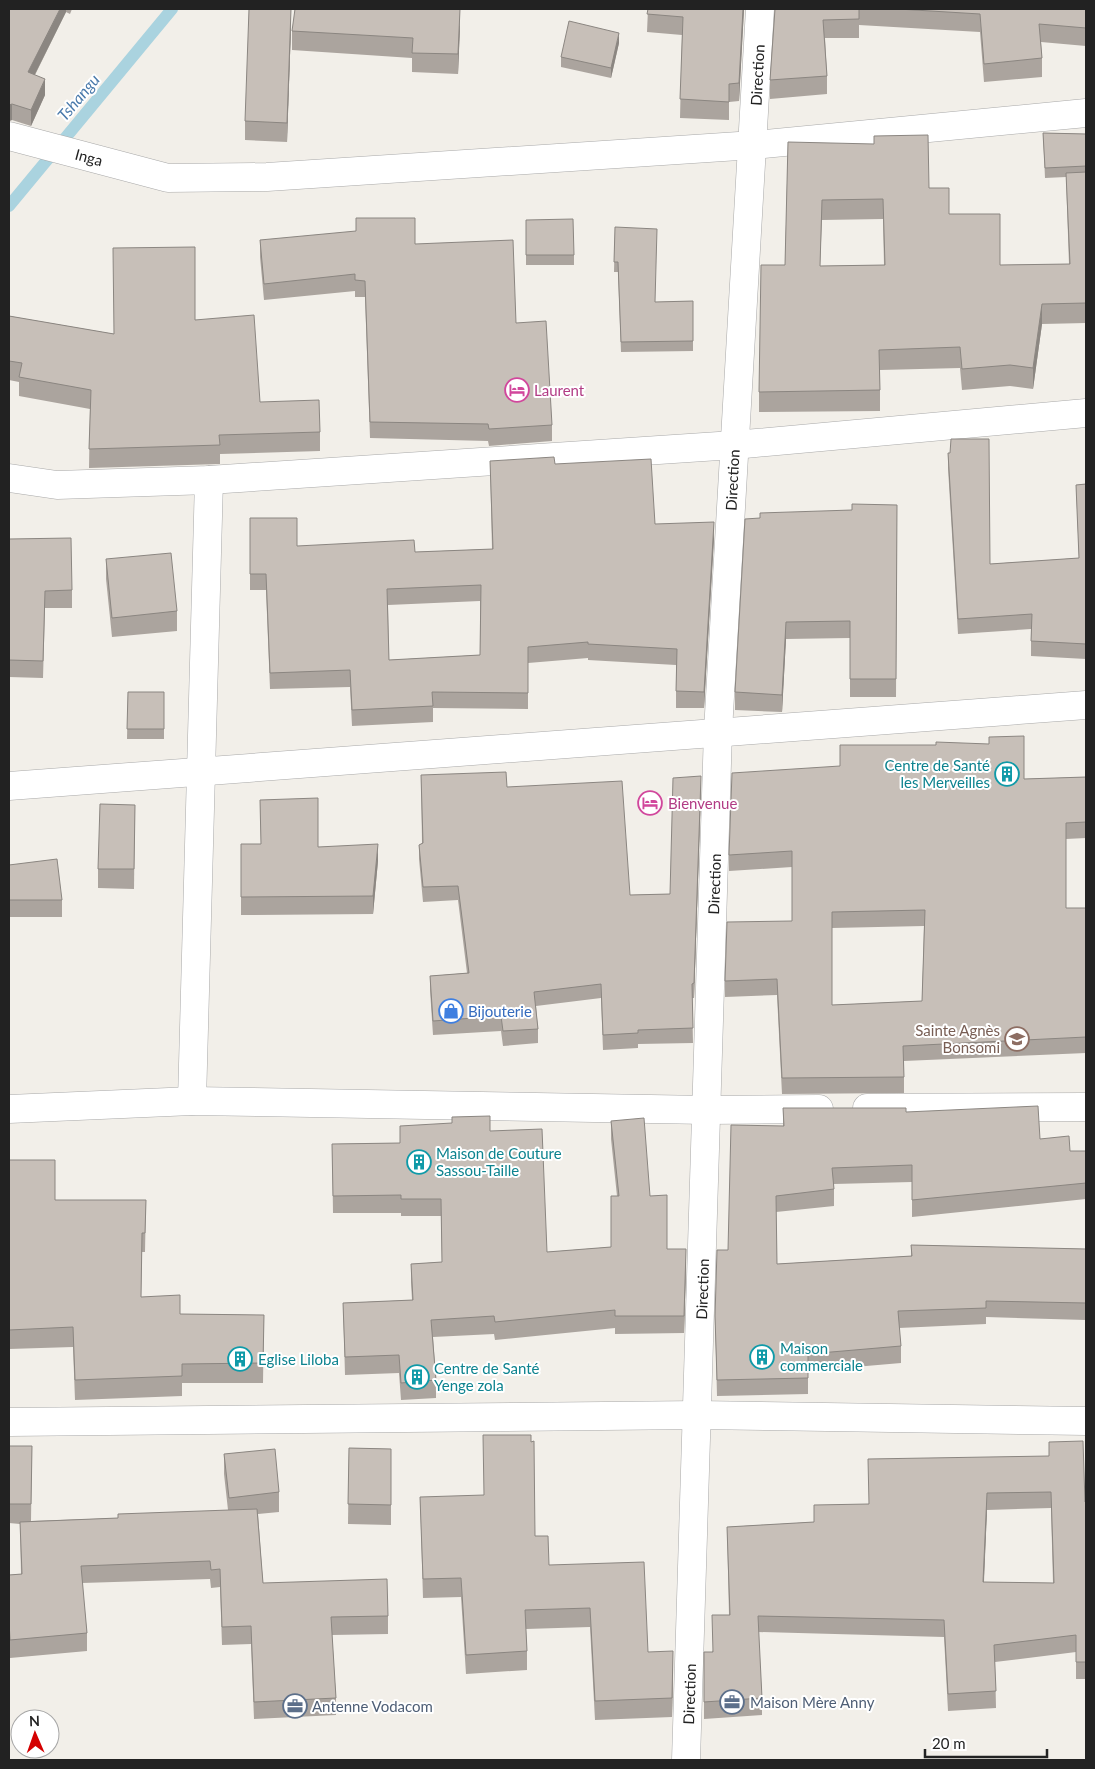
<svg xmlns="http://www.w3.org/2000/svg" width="1095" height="1769" font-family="Lato,sans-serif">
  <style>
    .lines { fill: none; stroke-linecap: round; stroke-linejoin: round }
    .stream { stroke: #aad3df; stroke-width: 12 }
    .minor-casing { stroke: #a9a9a9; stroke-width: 29 }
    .minor { stroke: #fff; stroke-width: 28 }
    .wall { fill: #aba49e; fill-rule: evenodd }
    .shaded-wall { fill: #8b8681 }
    .building { fill: #c7bfb8; stroke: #8b8681; fill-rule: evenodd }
    .labels { text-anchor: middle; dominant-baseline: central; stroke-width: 4; stroke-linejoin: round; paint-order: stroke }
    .street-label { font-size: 15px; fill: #222; stroke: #fff }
    .hotel-label { font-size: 15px; fill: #b23c85; stroke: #fff; text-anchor: start }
    .culture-label { font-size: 15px; fill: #0d838f; stroke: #fff; text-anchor: start }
    .shop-label { font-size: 15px; fill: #366cbe; stroke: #fff; text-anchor: start }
    .education-label { font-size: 15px; fill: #785e54; stroke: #fff; text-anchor: end }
    .service-label { font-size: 15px; fill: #4e5e75; stroke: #fff; text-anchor: start }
    .water-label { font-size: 16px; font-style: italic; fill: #4a7aab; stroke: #fff }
  </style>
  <rect width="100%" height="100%" fill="#f2efe9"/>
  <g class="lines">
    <path class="stream" d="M9,206l163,-197"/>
    <g class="minor-casing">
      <g id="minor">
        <path d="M9,136l159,42 99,-1 487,-32 332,-32"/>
        <path d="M9,478l48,7 152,-5 525,-35 352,-32"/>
        <path d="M9,786l1077,-81"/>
        <path d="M192,1101l17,-621"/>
        <path d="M867,1108l219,-1"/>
        <path d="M9,1109l183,-8 515,9 112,-1"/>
        <path d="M9,1422l689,-7 388,6"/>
        <path d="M686,1760l32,-1029 42,-722"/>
      </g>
    </g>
    <use href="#minor" class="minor"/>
  </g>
  <g class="wall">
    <path d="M9,9h63l-2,5 -4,-2 -31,63 10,20 -14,31 -19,-6 -3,1z"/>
    <path d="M648,9h96l-5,92 -10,1v18l-49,-2 2,-83 -35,-3z"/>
    <path d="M775,9h311v37l-45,-4 1,16v19l-58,5 -4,-50 -121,-7v13h-34l2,38v18l-57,5v-19z"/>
    <path d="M460,26l-2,48 -46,-2v-14l-120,-8v-19z"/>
    <path d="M291,27l-4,115 -42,-2v-19z"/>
    <path d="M619,43l-8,35 -50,-11v-10z"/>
    <path d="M1043,133l43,1v189l-44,1 -9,65 -23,-3 -48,4 -2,-22 -80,2v41l-121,1v-20l26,-127 3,-123 141,46 20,26 51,51 69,-1 -3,-87 -21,1zM883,219l1,46 -64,1 2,-46z"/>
    <path d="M526,220l48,35v10h-48z"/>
    <path d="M615,227l40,75 38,-1v50l-72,1 -3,-80h-4z"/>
    <path d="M260,240l155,4 101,79 36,102v16l-63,5 -1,-5 -118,-3 -5,-141h-10v-6l-91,9 -4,-43z"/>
    <path d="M9,316l105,18 81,-14 65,82 60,30v19l-100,3v10l-131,4 1,-59 -71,-13v-14l-10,-2z"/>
    <path d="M948,453l42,111 89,-6 -3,-73 10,-1v175l-55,-3v-27l-73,5 -10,-166z"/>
    <path d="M490,461l65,3 100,60 59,14 -10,170h-28v-43l-88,-5v-2l-60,5v46l-95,-1v14l-81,4 -2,-39 -80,2 -4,-99h-16v-72l47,28 118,6 77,-3zM480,601v54l-91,5 -1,-55z"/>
    <path d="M897,505l-1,192h-46v-59l-64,1 -4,73 -47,-2v-18l25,-174 92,-8z"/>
    <path d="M9,539l63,51v18h-27l-2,70 -34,-1z"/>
    <path d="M106,559l71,52v20l-65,6 -6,-58z"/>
    <path d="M128,692h36v47h-37z"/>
    <path d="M421,775l86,12 123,108 40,-1 31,-104 -7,208h-2l1,45 -55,1v4l-35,2 -2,-52 -65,8 2,23v14l-35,3 -2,-15 -68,4 -3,-45v-14l37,-3 -9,-73 -35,2 -4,-43v-14l3,-2z"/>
    <path d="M1086,777v61l-20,1v69h20v145l-182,8v32l-122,1 -5,-99 -52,2v-16l67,-60v-54l-63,4v-16l295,-76zM924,926l-2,75 -90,4v-77z"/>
    <path d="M260,800l58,47 60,14 -5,53 -132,1v-71h20z"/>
    <path d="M135,805l-1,84 -36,-1v-19z"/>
    <path d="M9,865l53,35v17h-53z"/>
    <path d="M783,1108l123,4 134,27 30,12h16v48l-174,18v-35l-78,2v22l-58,6 1,52 134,-8v-11l175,4v71l-100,-3v7l-87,4 2,18v17l-93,8v23l-91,2 -2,-80 13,-66 55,-124z"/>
    <path d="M611,1121l39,75 17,53 19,18 -2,66 -69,1v-6l-120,12 -1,-6 -61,3 3,43v18l-35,2 -2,-27 -54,2 -2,-72 69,-3 -1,-18v-18l31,-2 -1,-46h-40v-3h-68l-1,-69 68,-1 90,-12 57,121 64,-5 6,-51 -6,-57z"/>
    <path d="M9,1160l46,40h91l-1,52h-3l-1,45 39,17 84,1 -1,68h-81v13l-107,4 -2,-53 -64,2z"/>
    <path d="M1049,1442l36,60h1v177h-10v-27l-81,10 1,46 -48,3 -4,-74 -186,-5 4,66v17l-58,4v-17l8,-50 17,-37 -2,-88 87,-5 54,-18 181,-48zM1051,1508l2,75 -69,-1 3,-72z"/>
    <path d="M9,1446h23l-1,75 87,-3 110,-8 -4,-36v-20l55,38v20l-21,2 5,69 125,33v18l-56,1 4,63v17l-82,4 -3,-75 -29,1 -2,-58 -9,1 -1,-9 -128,4 5,50v18l-77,7 -1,-20v-63l12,-1 -1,-50 -11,-1z"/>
    <path d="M349,1448l42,1v76l-43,-1z"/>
    <path d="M420,1497l115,39 14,29 99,87 25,18 -1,47 -77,3 -5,-93 -64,2 1,22v19l-61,4 -5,-77 -38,1z"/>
  </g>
  <g class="shaded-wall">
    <path d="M60,9h6v3l-38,76v-16z"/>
    <path d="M291,9v18l-4,115v-19z"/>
    <path d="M460,9v17l-2,48v-20z"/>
    <path d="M743,9h1l-5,92v-18z"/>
    <path d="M619,33v10l-8,35v-10z"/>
    <path d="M45,79v16l-14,31v-16z"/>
    <path d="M12,104v16l-3,1v-16z"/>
    <path d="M1042,304v20l-9,65v-21z"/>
    <path d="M714,522v16l-10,170v-16z"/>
    <path d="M786,622v17l-4,73v-17z"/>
    <path d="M701,776v14l-7,208v-15z"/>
    <path d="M378,844v17l-5,53v-18z"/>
    <path d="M686,1249v18l-2,66v-17z"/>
    <path d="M987,1493v17l-4,89v-17z"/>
    <path d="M673,1651v19l-1,47v-19z"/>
  </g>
  <g class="building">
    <path d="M9,9h51l-32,63 17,7 -14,31 -19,-6 -3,1z"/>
    <path d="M249,9h42l-4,114 -42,-2z"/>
    <path d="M295,9h165l-2,45 -46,-1 1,-15 -121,-7z"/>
    <path d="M648,9h95l-4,74 -10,1v18l-49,-3 3,-82 -36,-3z"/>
    <path d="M775,9h84v10l-36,1 4,56 -57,4z"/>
    <path d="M898,9h188v19l-47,-4 3,34 -58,6 -4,-50z"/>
    <path d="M569,21l50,12 -8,35 -50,-11z"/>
    <path d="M1043,133l43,1v32l-41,2z"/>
    <path d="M928,135l1,53h20v26h51v51l70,-1 -4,-91 20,-1v131l-44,1 -9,64 -23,-3 -48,4 -2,-22 -81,3 1,40 -121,2 2,-127h24l3,-123 86,2v-8zM883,199l2,66 -65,1 2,-66z"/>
    <path d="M356,218h59v26l98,-4 3,83 30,-2 6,104 -63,4 -1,-5 -118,-2 -5,-141 -10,-1v-6l-91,10 -4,-44 96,-9z"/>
    <path d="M573,219l1,36h-48v-35z"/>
    <path d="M615,227l42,2 -2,73 38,-1v40l-72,1 -3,-80h-4z"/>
    <path d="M195,247v73l59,-5 6,87 59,-2 1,32 -101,3 1,10 -131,4 2,-59 -72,-13 3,-14 -13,-2v-45l105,18 -1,-86z"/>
    <path d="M951,439h38l1,125 89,-6 -3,-73 10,-1v160l-55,-3 1,-27 -74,5 -10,-166h2z"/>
    <path d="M554,457l1,7 96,-5 4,65 59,-2 -10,170 -28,-1 1,-42 -89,-5v-2l-60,5v46l-96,-1 1,14 -81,4 -2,-40 -80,3 -4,-99h-16v-56h47v28l117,-6 1,12 78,-3 -3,-88zM481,585l-1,70 -91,5 -2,-71z"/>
    <path d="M852,504l45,1 -1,174h-46v-58l-64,1 -4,73 -47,-3 10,-173 15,-1v-5l92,-3z"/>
    <path d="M71,538l1,52 -27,1 -2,70 -34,-1v-121z"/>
    <path d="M171,553l6,58 -65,7 -6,-59z"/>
    <path d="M128,692h36v37h-37z"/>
    <path d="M1024,736v43l62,-2v45l-20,1v85h20v129l-183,9 1,31 -122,1 -5,-99 -52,2 2,-59 65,-1v-70l-63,4 3,-82 108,-7v-21h96v-3l53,2v-7zM925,910l-3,91 -90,4v-93z"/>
    <path d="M506,772l1,15 115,-6 8,114 40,-1 3,-116 28,-2 -7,207 -2,1 1,44 -55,2v3l-35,2 -2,-51 -67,8 4,37 -35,2 -2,-15 -68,5 -3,-45 39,-3 -11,-87 -35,1 -4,-42 4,-2 -2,-68z"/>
    <path d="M318,798v49l60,-3 -5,52 -132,1v-53h20l-1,-44z"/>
    <path d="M100,804l35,1 -1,64h-36z"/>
    <path d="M57,859l5,41h-53v-35z"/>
    <path d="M1038,1106l2,33 29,-3 1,15h16v32l-174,17v-35l-80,3 2,21 -58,7 1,68 135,-8 -1,-11 175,4v54l-100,-2v7l-88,3 3,35 -93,8v24l-91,2 -2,-64 2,-66h11l3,-125 53,1 -1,-18h123v4z"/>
    <path d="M490,1116v15l52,-2 5,123 64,-5v-51h8l-8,-75 33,-3 6,78 17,-1v54h19l-2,67h-69v-6l-120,12 -1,-6 -63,4 5,60 -35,3 -2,-28 -54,2 -2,-54 70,-3 -2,-36 31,-2 -1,-63h-40v-4l-68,1 -1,-52 68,-1v-17l52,-3v-6z"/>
    <path d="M9,1160h46v40h91l-1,33h-3l-1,64 39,-2v19l84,1 -1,48 -81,1v12l-107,4 -2,-53 -64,3z"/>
    <path d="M483,1435h48v7l3,-1 1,95h13l1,29 95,-3 4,90 25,-1 -1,47 -77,3 -5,-93 -65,2 2,41 -61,4 -5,-77 -38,1 -3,-82 64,-2z"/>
    <path d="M1083,1441l2,61h1v160h-10v-27l-82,10 2,46 -48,3 -4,-74 -186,-4 4,82 -58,4v-50h9l-1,-37h18l-3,-88 87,-5v-17l55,-1 -1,-45 181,-3v-14zM1051,1492l3,91 -71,-1 4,-89z"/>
    <path d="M9,1446h23l-1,58h-22z"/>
    <path d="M349,1448l42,1v56l-43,-1z"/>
    <path d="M275,1449l4,43 -50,6 -5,-44z"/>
    <path d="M257,1509l6,74 124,-4 1,37 -57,1 5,81 -82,4 -3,-76 -29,1 -2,-58 -9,1 -1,-9 -129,5 6,67 -77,7 -1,-19v-46l13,-1 -2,-52 98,-4v-4z"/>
  </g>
  <defs>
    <g id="hotel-ring" transform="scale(1.25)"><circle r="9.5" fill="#fff" stroke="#d1479c" stroke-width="1.5"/><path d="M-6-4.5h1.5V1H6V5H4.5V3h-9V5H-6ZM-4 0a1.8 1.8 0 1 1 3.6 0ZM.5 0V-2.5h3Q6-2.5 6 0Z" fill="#d1479c"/></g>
    <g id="building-ring" transform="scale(1.25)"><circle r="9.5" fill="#fff" stroke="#0f9aa8" stroke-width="1.5"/><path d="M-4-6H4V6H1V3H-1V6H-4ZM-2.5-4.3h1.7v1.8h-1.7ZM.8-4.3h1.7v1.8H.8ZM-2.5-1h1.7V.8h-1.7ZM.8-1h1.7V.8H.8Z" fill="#0f9aa8"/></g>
    <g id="shop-ring" transform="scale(1.25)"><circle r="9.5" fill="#fff" stroke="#3f7fe0" stroke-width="1.5"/><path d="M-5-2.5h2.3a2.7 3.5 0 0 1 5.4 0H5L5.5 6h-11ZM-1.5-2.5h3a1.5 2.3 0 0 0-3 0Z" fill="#3f7fe0"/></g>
    <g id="school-ring" transform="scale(1.25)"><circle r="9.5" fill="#fff" stroke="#8d6e63" stroke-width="1.5"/><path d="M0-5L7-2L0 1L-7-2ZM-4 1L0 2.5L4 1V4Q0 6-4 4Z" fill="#8d6e63"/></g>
    <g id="office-ring" transform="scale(1.25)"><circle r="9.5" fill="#fff" stroke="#5c6f8a" stroke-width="1.5"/><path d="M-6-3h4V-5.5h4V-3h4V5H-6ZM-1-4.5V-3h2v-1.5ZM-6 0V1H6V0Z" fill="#5c6f8a"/></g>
  </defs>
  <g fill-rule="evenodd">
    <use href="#hotel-ring" x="517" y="390"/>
    <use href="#building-ring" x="1007" y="774"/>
    <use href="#hotel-ring" x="650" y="803"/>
    <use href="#shop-ring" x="451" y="1011"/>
    <use href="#school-ring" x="1017" y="1039"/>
    <use href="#building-ring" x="419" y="1162"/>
    <use href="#building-ring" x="762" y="1357"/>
    <use href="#building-ring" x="240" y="1359"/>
    <use href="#building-ring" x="417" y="1377"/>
    <use href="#office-ring" x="732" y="1702"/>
    <use href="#office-ring" x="295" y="1706"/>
  </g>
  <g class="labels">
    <g class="street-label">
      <text transform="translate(757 75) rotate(-87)">Direction</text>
      <text transform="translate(89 157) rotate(15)">Inga</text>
      <text transform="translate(732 480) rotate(-87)">Direction</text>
      <text transform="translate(714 884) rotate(-88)">Direction</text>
      <text transform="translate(702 1289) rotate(-88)">Direction</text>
      <text transform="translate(689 1694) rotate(-88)">Direction</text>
    </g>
    <g class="hotel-label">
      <text x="534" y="390">Laurent</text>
      <text x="668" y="803">Bienvenue</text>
    </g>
    <g class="culture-label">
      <text x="990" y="765" text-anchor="end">Centre de Santé<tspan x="990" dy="17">les Merveilles</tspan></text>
      <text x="436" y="1153">Maison de Couture<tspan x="436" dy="17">Sassou-Taille</tspan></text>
      <text x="780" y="1348">Maison<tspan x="780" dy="17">commerciale</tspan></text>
      <text x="258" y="1359">Eglise Liloba</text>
      <text x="434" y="1368">Centre de Santé<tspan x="434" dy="17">Yenge zola</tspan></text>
    </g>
    <g class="shop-label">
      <text x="468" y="1011">Bijouterie</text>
    </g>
    <g class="education-label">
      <text x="1000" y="1030">Sainte Agnès<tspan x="1000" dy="17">Bonsomi</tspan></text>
    </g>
    <g class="service-label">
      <text x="750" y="1702">Maison Mère Anny</text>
      <text x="312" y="1706">Antenne Vodacom</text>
    </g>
    <g class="water-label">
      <text transform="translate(78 97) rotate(-50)">Tshangu</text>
    </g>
  </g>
  <rect width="1095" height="1769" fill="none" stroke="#222222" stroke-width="20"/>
  <g transform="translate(35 1734) rotate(358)"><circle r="24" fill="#ffffff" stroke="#a7a7a7"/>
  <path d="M0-4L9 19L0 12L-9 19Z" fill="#d40000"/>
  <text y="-8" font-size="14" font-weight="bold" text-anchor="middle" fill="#222222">N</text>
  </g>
  <path d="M925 1749v8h122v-8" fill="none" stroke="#222222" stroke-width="2.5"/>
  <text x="932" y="1749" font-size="15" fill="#222222" stroke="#ffffff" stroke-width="4" paint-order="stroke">20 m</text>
</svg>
